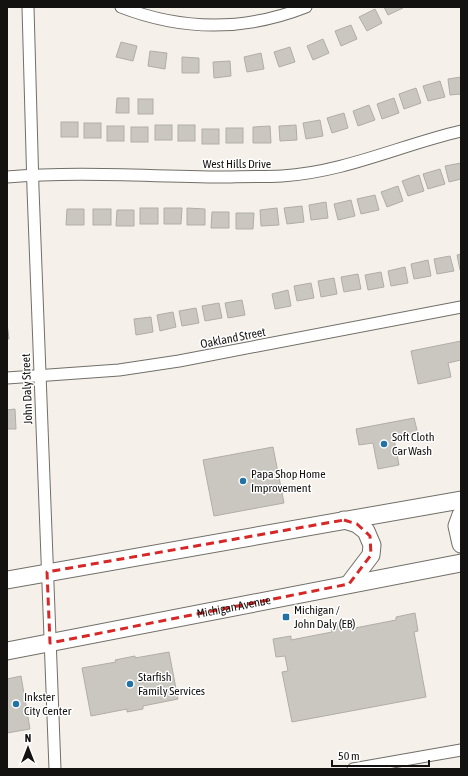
<svg xmlns="http://www.w3.org/2000/svg" width="468" height="776" font-family="'Asap Condensed',sans-serif">
  <style>
    .building { fill: #cac7c0; stroke: #b1aea7 }
    .lines { fill: none; stroke-linecap: round; stroke-linejoin: round }
    .minor-casing { stroke: #726f69; stroke-width: 13 }
    .primary-casing { stroke: #726f69; stroke-width: 19 }
    .minor { stroke: #fff; stroke-width: 11 }
    .primary { stroke: #fff; stroke-width: 17 }
    .marked { fill: none; stroke: #d62828; stroke-width: 3; stroke-dasharray: 8 5; stroke-linejoin: round }
    .poi-dot { fill: #2372a4; stroke: #fff; stroke-width: 1.5 }
    .labels { text-anchor: middle; dominant-baseline: central; stroke-width: 3; stroke-linejoin: round; paint-order: stroke }
    .street-label { font-size: 12px; fill: #141210; stroke: #fff }
    .poi-label { font-size: 12px; fill: #141210; stroke: #fff; text-anchor: start }
  </style>
  <rect width="100%" height="100%" fill="#f5f1ea"/>
  <g class="building">
    <path d="M384,7h19v1l-15,7z"/>
    <path d="M375,9l7,14 -15,8 -8,-14z"/>
    <path d="M351,25l6,14 -16,7 -6,-15z"/>
    <path d="M323,39l6,14 -16,7 -6,-14z"/>
    <path d="M121,42l16,4 -4,15 -17,-4z"/>
    <path d="M290,47l5,15 -16,5 -5,-15z"/>
    <path d="M150,51l17,2 -2,16 -17,-3z"/>
    <path d="M261,53l3,16 -17,3 -3,-15z"/>
    <path d="M182,57l17,1v15h-17z"/>
    <path d="M230,61l1,15 -17,2 -1,-16z"/>
    <path d="M461,77v17l-11,1 -2,-16z"/>
    <path d="M440,81l5,16 -17,4 -5,-15z"/>
    <path d="M416,88l5,15 -17,6 -5,-15z"/>
    <path d="M117,98h12v15h-13z"/>
    <path d="M394,98l5,15 -17,6 -5,-15z"/>
    <rect x="138" y="99" width="15" height="15"/>
    <path d="M369,105l6,15 -17,6 -5,-15z"/>
    <path d="M344,113l4,15 -16,5 -5,-15z"/>
    <path d="M320,120l3,16 -17,3 -3,-16z"/>
    <rect x="61" y="122" width="17" height="15"/>
    <rect x="84" y="123" width="17" height="15"/>
    <rect x="155" y="125" width="17" height="15"/>
    <rect x="178" y="125" width="17" height="16"/>
    <path d="M296,125l1,15 -17,1 -1,-15z"/>
    <rect x="107" y="126" width="17" height="15"/>
    <path d="M270,126l1,17h-18v-16z"/>
    <rect x="131" y="127" width="17" height="15"/>
    <rect x="226" y="128" width="17" height="15"/>
    <rect x="202" y="129" width="17" height="15"/>
    <path d="M461,163v16l-12,3 -4,-16z"/>
    <path d="M440,169l5,15 -17,5 -5,-15z"/>
    <path d="M419,175l5,16 -16,5 -6,-15z"/>
    <path d="M398,186l5,15 -16,6 -6,-15z"/>
    <path d="M375,195l4,15 -18,4 -4,-15z"/>
    <path d="M351,200l4,16 -17,4 -4,-16z"/>
    <path d="M326,202l2,16 -17,2 -2,-15z"/>
    <path d="M302,206l2,16 -17,2 -3,-16z"/>
    <rect x="140" y="208" width="18" height="16"/>
    <path d="M164,208h18l-1,16h-17z"/>
    <path d="M187,208l18,1v16h-18z"/>
    <path d="M277,208l2,17 -18,1 -1,-16z"/>
    <path d="M67,209h17v16h-18z"/>
    <rect x="93" y="209" width="18" height="16"/>
    <path d="M117,210h17v16h-18z"/>
    <path d="M212,212h17v16h-18z"/>
    <path d="M236,213h18l-1,16h-17z"/>
    <path d="M461,254v16h-1l-3,-15z"/>
    <path d="M450,256l4,15 -17,3 -3,-15z"/>
    <path d="M428,260l3,16 -17,3 -3,-15z"/>
    <path d="M405,267l3,16 -17,3 -3,-15z"/>
    <path d="M381,272l3,15 -16,3 -3,-15z"/>
    <path d="M358,274l3,15 -17,3 -3,-15z"/>
    <path d="M334,278l3,16 -16,3 -3,-16z"/>
    <path d="M311,283l3,15 -17,3 -3,-15z"/>
    <path d="M288,290l3,16 -16,3 -3,-15z"/>
    <path d="M242,300l3,15 -17,3 -3,-15z"/>
    <path d="M219,303l3,15 -17,3 -3,-15z"/>
    <path d="M196,308l3,15 -17,3 -3,-15z"/>
    <path d="M173,312l3,15 -16,4 -3,-16z"/>
    <path d="M151,317l2,15 -17,3 -2,-16z"/>
    <path d="M7,323l2,16h-2z"/>
    <path d="M461,341v19l-13,3 3,14 -33,7 -7,-33z"/>
    <path d="M15,409l1,20h-9v-19z"/>
    <path d="M414,418l4,16 -24,5 5,26 -21,4 -5,-26 -14,2 -3,-16z"/>
    <path d="M273,447l11,56 -70,13 -11,-56z"/>
    <path d="M415,613l3,18 -4,1 12,65 -134,25 -10,-50 6,-1 -3,-15 -9,1 -3,-18 18,-3v4l41,-8 -2,-9 23,-4 2,9 41,-8v-3z"/>
    <path d="M169,652l9,47 -35,7v3l-16,3v-3l-36,7 -9,-48 34,-6 -1,-2 20,-4v2z"/>
    <path d="M21,676l9,53 -23,4v-54z"/>
  </g>
  <g class="lines">
    <g class="minor-casing">
      <g id="minor">
        <path d="M28,7l5,182 22,580"/>
        <path d="M121,7c62,24 124,24 185,0"/>
        <path d="M7,177c74,-6 149,0 224,0 17,-1 34,0 51,-1 63,-4 119,-31 179,-45"/>
        <path d="M7,378l112,-8 60,-9 282,-54"/>
        <path d="M353,769l108,-19"/>
      </g>
    </g>
    <g class="primary-casing">
      <g id="primary">
        <path d="M461,515l-4,11 4,18"/>
        <path d="M344,520l13,4 9,7 6,14 -1,10 -22,29"/>
        <path d="M7,580l454,-80"/>
        <path id="s1" d="M7,651l454,-88"/>
      </g>
    </g>
    <use href="#minor" class="minor"/>
    <use href="#primary" class="primary"/>
  </g>
  <path class="marked" d="M344,520l13,4 13,12 1,19 -22,29 -299,59 -3,-71z"/>
  <g class="poi-dot">
    <circle cx="384" cy="444" r="4"/>
    <circle cx="243" cy="481" r="4"/>
    <rect x="282" y="613" width="8" height="8" rx="2"/>
    <circle cx="130" cy="684" r="4"/>
    <circle cx="16" cy="704" r="4"/>
  </g>
  <g class="labels">
    <g class="street-label">
      <text x="237" y="164">West Hills Drive</text>
      <text transform="translate(233 338) rotate(-11)">Oakland Street</text>
      <text transform="translate(27 389) rotate(-92)">John Daly Street</text>
      <text stroke="none"><textPath href="#s1" startOffset="231">Michigan Avenue</textPath></text>
    </g>
    <g class="poi-label">
      <text x="392" y="437">Soft Cloth<tspan x="392" dy="14">Car Wash</tspan></text>
      <text x="251" y="474">Papa Shop Home<tspan x="251" dy="14">Improvement</tspan></text>
      <text x="294" y="610">Michigan /<tspan x="294" dy="14">John Daly (EB)</tspan></text>
      <text x="138" y="677">Starfish<tspan x="138" dy="14">Family Services</tspan></text>
      <text x="24" y="697">Inkster<tspan x="24" dy="14">City Center</tspan></text>
    </g>
  </g>
  <rect width="468" height="776" fill="none" stroke="#141210" stroke-width="16"/>
  <g transform="translate(28 748)" stroke="#ffffff" stroke-width="3" paint-order="stroke">
  <path d="M0-3L7 15L0 10L-7 15Z" fill="#141210"/>
  <text y="-6" font-size="11" font-weight="bold" text-anchor="middle" fill="#141210">N</text>
  </g>
  <path d="M332 760v6h97v-6" fill="none" stroke="#141210" stroke-width="2"/>
  <text x="338" y="760" font-size="12" fill="#141210" stroke="#ffffff" stroke-width="3" paint-order="stroke">50 m</text>
</svg>
